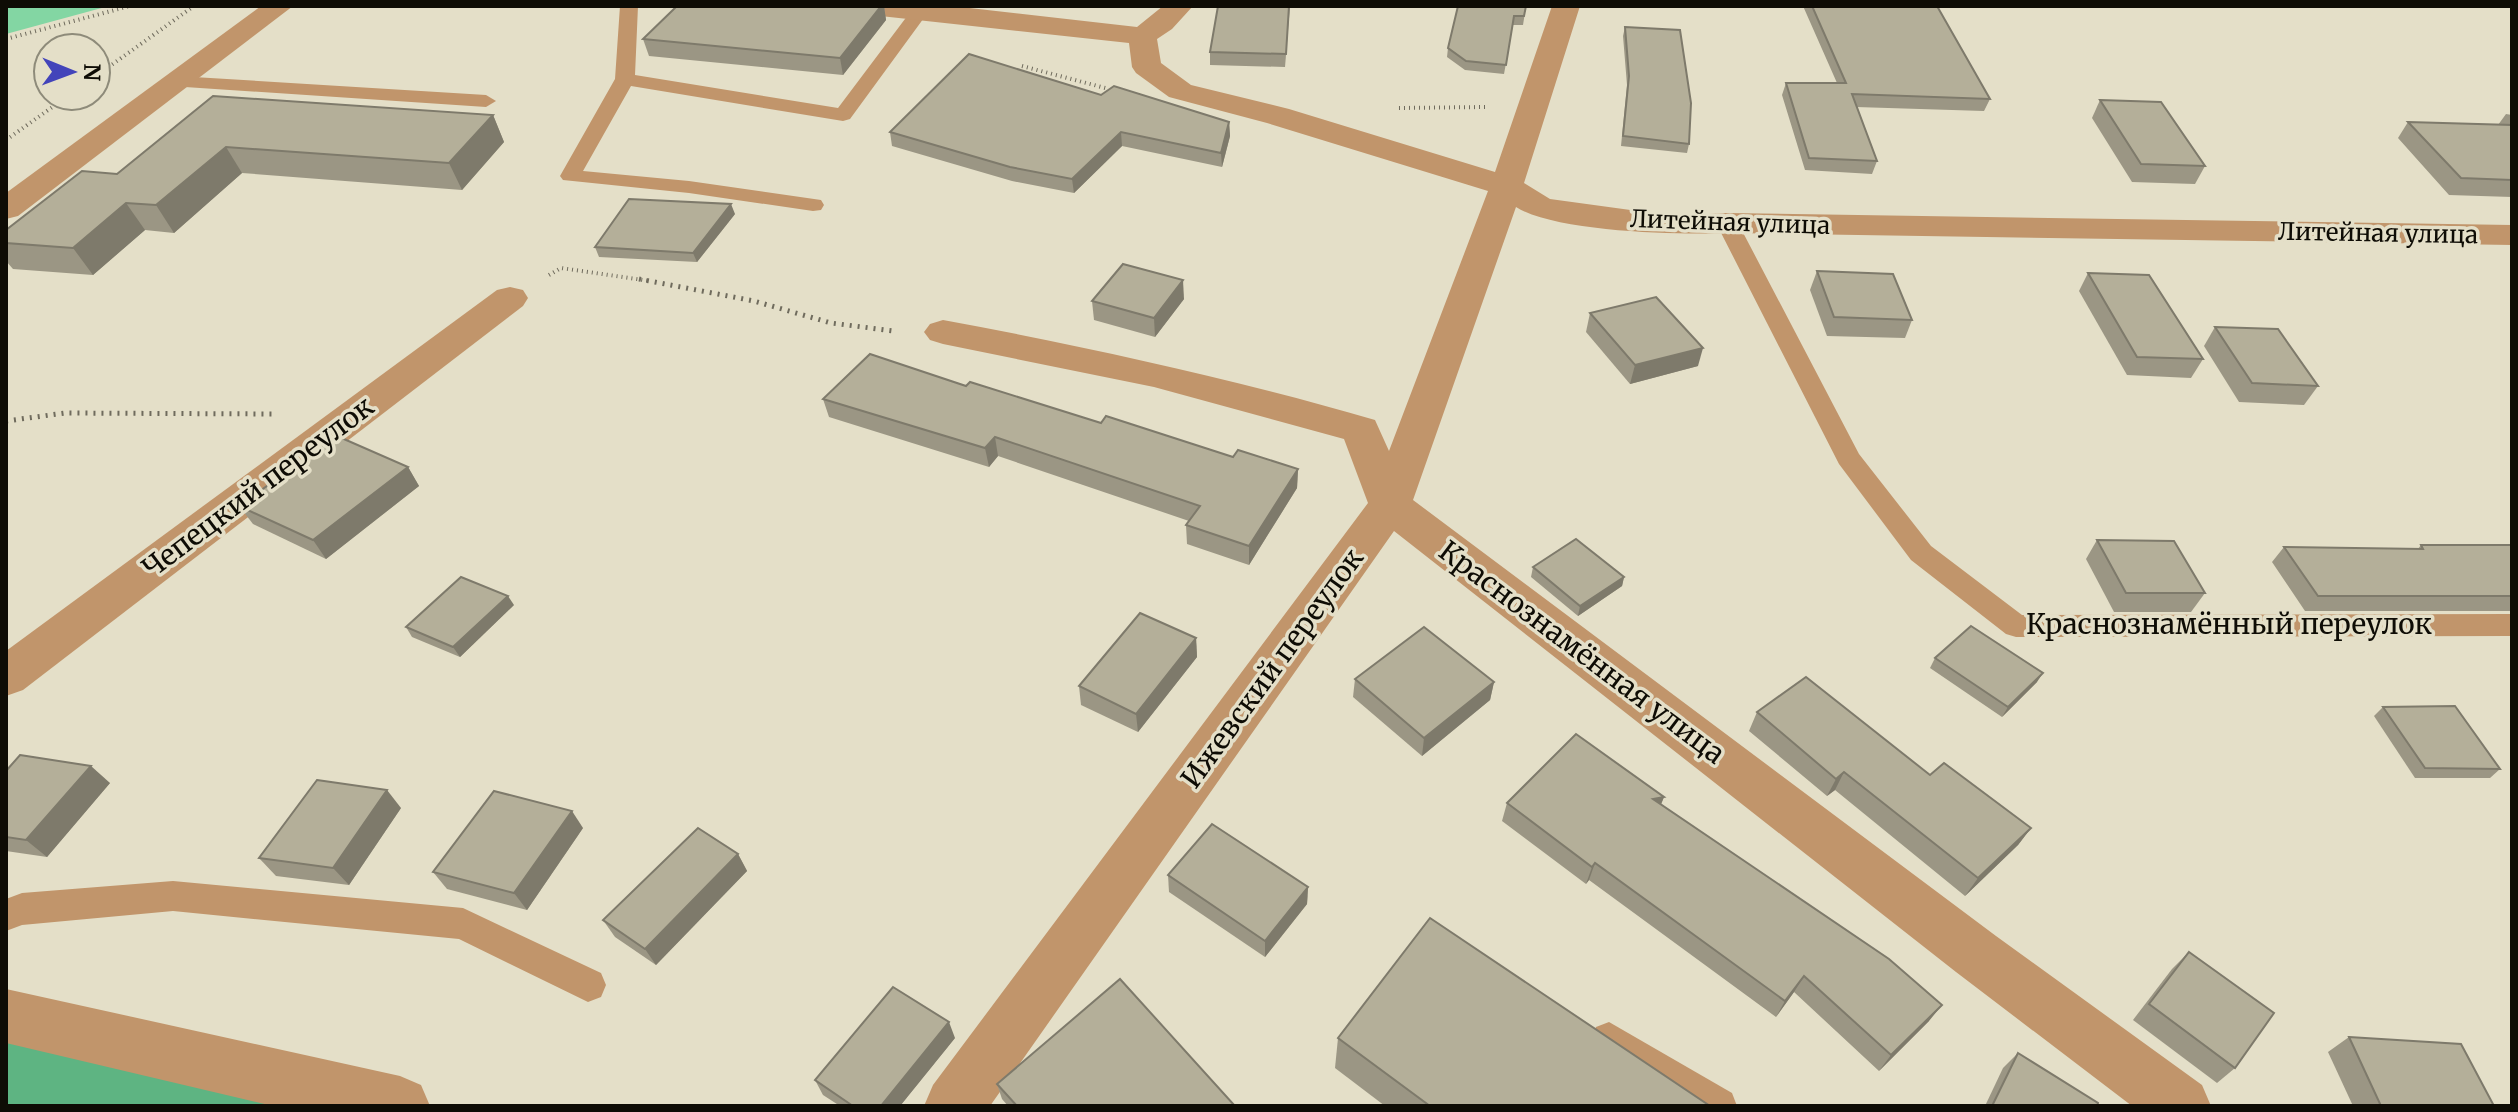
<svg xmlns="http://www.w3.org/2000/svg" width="2518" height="1112" font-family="Merriweather,serif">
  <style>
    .green { fill: #83d6a3 }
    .forest { fill: #5eb482 }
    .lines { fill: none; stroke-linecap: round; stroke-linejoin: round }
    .path-far1 { stroke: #6f6b5d; stroke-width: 4; stroke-dasharray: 1 4; stroke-linecap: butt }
    .path { stroke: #6f6b5d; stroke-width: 5; stroke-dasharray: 2 6; stroke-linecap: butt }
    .lane { fill: #c1956b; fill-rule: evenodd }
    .street { fill: #c1956b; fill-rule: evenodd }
    .wall { fill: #9b9684 }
    .shaded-wall { fill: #7e7a6b }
    .building { fill: #b4af99; stroke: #7e7a6b; stroke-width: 2 }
    .labels { text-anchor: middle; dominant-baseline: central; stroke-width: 7; stroke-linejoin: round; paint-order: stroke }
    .far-street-label { font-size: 24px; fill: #0e0c05; stroke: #e4dfc8 }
    .street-label { font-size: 28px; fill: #0e0c05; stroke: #e4dfc8 }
  </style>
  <rect width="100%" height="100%" fill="#e4dfc8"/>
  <path class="green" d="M6,6h103l-103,28z"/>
  <path class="forest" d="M6,1035l314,71h-314z"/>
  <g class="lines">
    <g class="path-far1">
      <path d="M6,39l124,-33"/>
      <path d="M1022,66l87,23"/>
      <path d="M96,76l98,-70"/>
      <path d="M1399,108l86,-1"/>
      <path d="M6,140l62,-44"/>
      <path d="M549,275l12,-7 89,13"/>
    </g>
    <g class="path">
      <path d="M639,279l115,22 77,22 63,8"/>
      <path d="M6,421l59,-8 209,1"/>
    </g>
    <g class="lane">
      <path d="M620,6h18l-3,69 203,33 76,-101 7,-1 8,5 -79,108 -7,2 -212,-35 -48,85 106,10 132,19 3,5 -3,5 -8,1 -124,-18 -126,-13 -3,-4 55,-97z"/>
      <path d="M177,76l309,19 10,6 -10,6 -316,-21 -3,-4z"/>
      <path d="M1727,216l11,7 121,231 72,92 91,69 490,-1v22l-496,1 -10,-3 -95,-74 -72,-96 -123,-241z"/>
      <path d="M173,881l290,27 138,65 5,12 -5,12 -13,5 -129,-63 -286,-28 -151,14 -16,6v-32l16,-6z"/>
      <path d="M1609,1022l123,71 5,13h-54l-87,-53 -5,-13 5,-13z"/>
    </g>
    <g class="street">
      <path d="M261,6h32l-275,210 -12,3v-26z"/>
      <path d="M848,6h104l185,21 26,-21h30l-21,23 -15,10 4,24 30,22 98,24 206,63 57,-166h28l-56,177 26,16 117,16 60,-2 785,12v20l-785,-12c-49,2 -171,-1 -211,-26l-103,293 583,436 206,149 9,21h-79l-176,-134 -562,-441 -404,575h-66l9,-21 435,-582 -24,-64 -190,-52 -211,-43 -13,-4 -6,-8 6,-8 13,-4c146,27 290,59 432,100l14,31 99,-260 -221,-68 -98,-26 -33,-24 -4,-6 -3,-24 -267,-29 -10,-2z"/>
      <path d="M510,287l13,3 5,8 -5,8 -500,384 -17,6v-45l491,-361z"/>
      <path d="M6,989l394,87 21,9 9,21h-157l-267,-63z"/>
    </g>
  </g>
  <g class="wall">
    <path d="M677,6h207l2,14 -43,55 -194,-19 -6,-17z"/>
    <path d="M1218,6h72l-5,61 -75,-2v-13z"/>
    <path d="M1526,6l-3,19h-10l-9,49 -39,-4 -18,-13 1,-9z"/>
    <path d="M1803,6h134l53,93 -6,12 -128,-4 21,54 -5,13 -67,-4 -23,-75 4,-12h51z"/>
    <path d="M1625,27l64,117 -2,9 -66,-7 6,-61 -4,-49z"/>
    <path d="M1101,95l128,27 1,14 -8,31 -100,-21 -48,47 -62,-12 -120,-35 -2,-14z"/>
    <path d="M213,96l280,19 11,27 -42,48 -220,-17 -68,60 -29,-3 -52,45 -80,-6 -7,-8v-31l111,-56z"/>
    <path d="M2100,100l105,66 -10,18 -63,-2 -40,-64z"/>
    <path d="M2506,114l6,1v82l-63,-2 -51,-57 10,-16 90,3z"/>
    <path d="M735,214l-38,48 -98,-5 -4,-10z"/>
    <path d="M1817,271l95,49 -7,18 -78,-2 -17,-46z"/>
    <path d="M2088,273l115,86 -12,19 -64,-3 -48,-84z"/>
    <path d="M1184,299l-29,38 -61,-17 -2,-19z"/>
    <path d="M1590,313l108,53 -68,18 -44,-52z"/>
    <path d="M2215,327l103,59 -14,19 -65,-3 -35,-56z"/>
    <path d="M966,386l135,37 132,34 65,12 -1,19 -48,77 -62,-21 -1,-19 3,-4 -191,-65 -9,11 -160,-50 -6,-18z"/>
    <path d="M408,467l11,19 -93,73 -73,-35 -14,-18z"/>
    <path d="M2097,540l108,53 -14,19h-77l-28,-53z"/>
    <path d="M2421,545h91v66h-207l-33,-49 12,-15 134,2z"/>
    <path d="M1533,567l91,10 -2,9 -44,30 -47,-39z"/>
    <path d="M514,605l-54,52 -48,-20 -6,-10z"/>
    <path d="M1196,638l1,19 -59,75 -57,-27 -2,-19z"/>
    <path d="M1935,658l102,24 -35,35 -72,-49z"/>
    <path d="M1355,679l139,3 -4,18 -68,56 -69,-59z"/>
    <path d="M2383,707l117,62 -10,9h-75l-41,-62z"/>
    <path d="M1757,712l173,63 101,53 -13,17 -53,51 -130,-106 -8,6 -78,-65z"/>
    <path d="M6,771l104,12 -63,74 -41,-6z"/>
    <path d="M1664,797l-3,7 268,217 -50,50 -85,-79 -18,25 -187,-137 -3,4 -84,-63 5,-18z"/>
    <path d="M401,808l-52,77 -73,-9 -17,-18z"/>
    <path d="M583,828l-56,82 -80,-21 -14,-17z"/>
    <path d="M738,854l9,17 -91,94 -41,-28 -12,-17z"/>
    <path d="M1168,875l140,12 -1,17 -42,53 -96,-65z"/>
    <path d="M2189,952l46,116 -18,15 -84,-63 39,-51z"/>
    <path d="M2349,1037l145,69h-141l-25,-54z"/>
    <path d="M955,1038l-55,68h-60l-17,-11 -8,-15z"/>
    <path d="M1338,1038l372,68h-325l-50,-38z"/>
    <path d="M2018,1053l79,53h-112l18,-38z"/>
    <path d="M997,1084l238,22h-227l-6,-7z"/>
  </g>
  <g class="shaded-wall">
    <path d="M881,6h3l2,14 -43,55 -3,-17z"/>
    <path d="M493,115l11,27 -42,48 -13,-27z"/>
    <path d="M1229,122l1,14 -8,31 -1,-14z"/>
    <path d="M1121,132l1,14 -48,47 -2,-14z"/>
    <path d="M226,147l16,26 -68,60 -18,-28z"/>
    <path d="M126,203l19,27 -52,45 -20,-27z"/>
    <path d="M731,204l4,10 -38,48 -4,-9z"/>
    <path d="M1183,280l1,19 -29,38 -1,-19z"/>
    <path d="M1703,348l-5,18 -68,18 5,-19z"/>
    <path d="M995,437l3,19 -9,11 -4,-19z"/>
    <path d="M408,467l11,19 -93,73 -13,-19z"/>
    <path d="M1298,469l-1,19 -48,77v-19z"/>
    <path d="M1624,577l-2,9 -44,30 2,-10z"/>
    <path d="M508,596l6,9 -54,52 -7,-10z"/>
    <path d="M1196,638l1,19 -59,75 -2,-18z"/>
    <path d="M2043,673l-6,9 -35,35 6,-10z"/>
    <path d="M1494,682l-4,18 -68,56 2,-18z"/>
    <path d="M91,766l19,17 -63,74 -21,-17z"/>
    <path d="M1844,772l-9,18 -8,6 9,-17z"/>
    <path d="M387,790l14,18 -52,77 -16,-17z"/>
    <path d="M1664,797l-7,17 -4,-15z"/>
    <path d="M572,811l11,17 -56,82 -13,-17z"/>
    <path d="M2031,828l-13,17 -53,51 13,-18z"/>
    <path d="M738,854l9,17 -91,94 -11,-16z"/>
    <path d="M1595,863l-6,17 -3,4 6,-17z"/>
    <path d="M1308,887l-1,17 -42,53v-16z"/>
    <path d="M1804,976l-10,16 -18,25 9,-16z"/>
    <path d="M1942,1005l-13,16 -50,50 12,-16z"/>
    <path d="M949,1022l6,16 -55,68h-19z"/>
  </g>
  <g class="building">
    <path d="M677,6h204l-41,52 -197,-19z"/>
    <path d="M1218,6h71l-3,48 -76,-2z"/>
    <path d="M1458,6h68l-2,10h-10l-8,49 -40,-4 -18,-13z"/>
    <path d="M1812,6h125l53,93 -138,-5 25,67 -68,-3 -23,-75h60z"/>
    <path d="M1625,27l55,3 11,73 -2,41 -66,-8 6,-60z"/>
    <path d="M969,54l132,41 13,-9 115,36 -8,31 -100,-21 -49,47 -62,-12 -120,-35z"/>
    <path d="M213,96l280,19 -44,48 -223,-16 -70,58 -30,-2 -53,45 -67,-5v-13l76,-59 35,3z"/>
    <path d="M2100,100l61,2 44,64 -64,-2z"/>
    <path d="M2408,122l104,3v55l-51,-2z"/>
    <path d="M629,199l102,5 -38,49 -98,-6z"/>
    <path d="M1123,264l60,16 -29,38 -62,-17z"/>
    <path d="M1817,271l76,3 19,46 -78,-3z"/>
    <path d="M2088,273l61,2 54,84 -66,-2z"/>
    <path d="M1656,297l47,51 -68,17 -45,-52z"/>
    <path d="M2215,327l63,2 40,57 -66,-3z"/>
    <path d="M870,354l96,32 4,-4 131,41 5,-7 127,41 5,-7 60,19 -49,77 -63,-21 14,-19 -205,-69 -10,11 -162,-49z"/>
    <path d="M337,436l71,31 -95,73 -74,-34z"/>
    <path d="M1576,539l48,38 -44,29 -47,-39z"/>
    <path d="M2097,540l77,1 31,52h-79z"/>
    <path d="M2421,545h91v51h-194l-34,-49 139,2z"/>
    <path d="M461,577l47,19 -55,51 -47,-20z"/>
    <path d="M1140,613l56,25 -60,76 -57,-28z"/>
    <path d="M1971,626l72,47 -35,34 -73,-49z"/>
    <path d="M1424,627l70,55 -70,56 -69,-59z"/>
    <path d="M1806,677l124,98 14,-12 87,65 -53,50 -134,-106 -8,7 -79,-67z"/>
    <path d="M2455,706l45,63 -75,-1 -42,-61z"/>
    <path d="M1576,734l88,63 -11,2 236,160 53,46 -51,50 -87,-79 -19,25 -190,-138 -3,4 -85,-64z"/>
    <path d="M20,755l71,11 -65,74 -20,-3v-66z"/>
    <path d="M317,780l70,10 -54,78 -74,-10z"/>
    <path d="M494,791l78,20 -58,82 -81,-21z"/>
    <path d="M1212,824l96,63 -43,54 -97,-66z"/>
    <path d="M698,828l40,26 -93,95 -42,-29z"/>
    <path d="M1430,918l280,188h-280l-92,-68z"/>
    <path d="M2189,952l85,61 -39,55 -86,-64z"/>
    <path d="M1120,979l115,127h-218l-20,-22z"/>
    <path d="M893,987l56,35 -68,84h-28l-38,-26z"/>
    <path d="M2349,1037l112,7 33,62h-113z"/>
    <path d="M2018,1053l80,50 -1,3h-105z"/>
  </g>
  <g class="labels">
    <g class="far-street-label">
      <text transform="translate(1730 222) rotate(2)">Литейная улица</text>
      <text transform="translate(2378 233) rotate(1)">Литейная улица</text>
    </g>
    <g class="street-label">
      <text transform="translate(258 487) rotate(-37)">Чепецкий переулок</text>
      <text x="2229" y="624">Краснознамённый переулок</text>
      <text transform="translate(1582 652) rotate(37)">Краснознамённая улица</text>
      <text transform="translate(1272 668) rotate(-54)">Ижевский переулок</text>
    </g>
  </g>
  <rect width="2518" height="1112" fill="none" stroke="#0e0c05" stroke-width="16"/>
  <g transform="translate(72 72) rotate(91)"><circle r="38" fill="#e4dfc8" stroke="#8e8b7a" stroke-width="2"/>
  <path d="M0-6L14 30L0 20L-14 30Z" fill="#4344ba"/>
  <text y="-12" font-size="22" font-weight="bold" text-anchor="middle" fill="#0e0c05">N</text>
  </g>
</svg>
